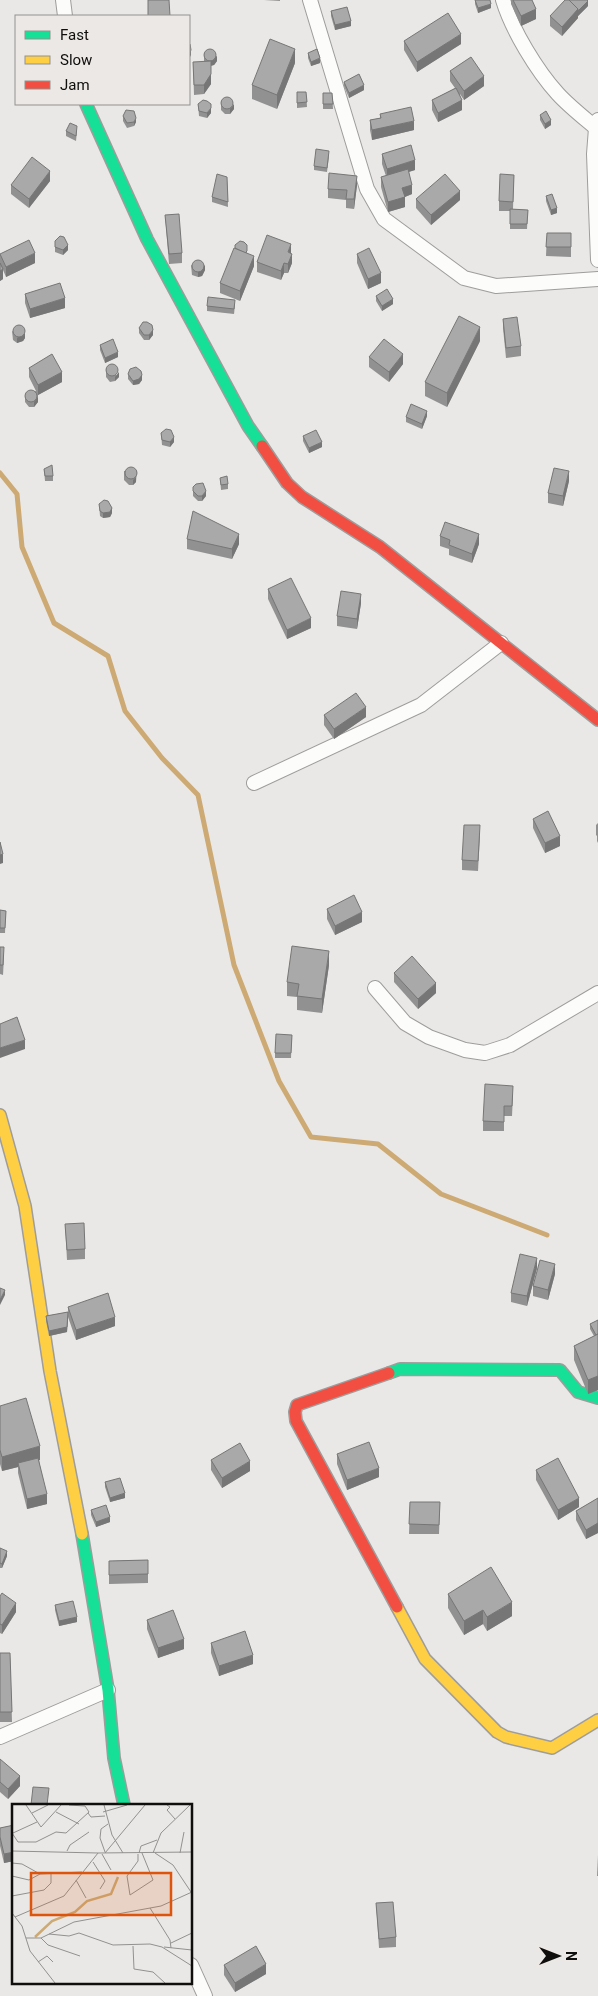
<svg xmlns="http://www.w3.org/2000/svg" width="598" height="1996" font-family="Roboto,sans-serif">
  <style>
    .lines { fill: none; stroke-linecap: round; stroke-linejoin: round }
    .stream { stroke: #cdaa74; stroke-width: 5 }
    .street-casing { stroke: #9e9d9c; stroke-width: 16 }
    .fast-casing { stroke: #9e9d9c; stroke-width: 14 }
    .slow-casing { stroke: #9e9d9c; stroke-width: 14 }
    .jam-casing { stroke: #9e9d9c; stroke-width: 14 }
    .street { stroke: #fcfcfb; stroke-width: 14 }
    .fast { stroke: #16e098; stroke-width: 11 }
    .slow { stroke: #ffcf43; stroke-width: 11 }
    .jam { stroke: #f24e42; stroke-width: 11 }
    .wall { fill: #919191 }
    .shaded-wall { fill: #767676 }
    .building { fill: #a9a9a9; stroke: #767676 }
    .inset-river { fill: none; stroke: #cdaa74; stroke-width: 2.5 }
    .inset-road { fill: none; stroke: #92918f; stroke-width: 1 }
    .view { fill: #dd550c; fill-opacity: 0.15; stroke: #dd550c; stroke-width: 2.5 }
    .inset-edge { fill: none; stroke: #0f0e0d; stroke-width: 2.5 }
  </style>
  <rect width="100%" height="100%" fill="#eae8e6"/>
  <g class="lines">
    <path class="stream" d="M0,473l17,21 5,53 32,76 54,33 17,55 37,47 36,37 36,170 45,116 32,56 67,7 63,50 106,41"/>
    <g class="street-casing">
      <g id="street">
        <path d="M63,0l2,16"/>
        <path d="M310,0l57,189 17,30 80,59 32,8 102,-7"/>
        <path d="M503,0c9,30 34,71 55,94 11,12 25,23 38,34"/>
        <path d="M598,120l-2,8 -2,26 4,106"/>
        <path d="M254,783l167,-78 80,-62"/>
        <path d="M375,988l30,35 24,14 36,13 20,3 25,-8 88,-52"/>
        <path d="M0,1737l108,-47"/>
        <path d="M191,1965l14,31"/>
      </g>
    </g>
    <g class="fast-casing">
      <g id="fast">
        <path d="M86,104l61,135 101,187 14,20"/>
        <path d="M389,1373l11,-4 160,1 18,22 20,6"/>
        <path d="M82,1534l26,156 6,68 10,47"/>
      </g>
    </g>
    <g class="slow-casing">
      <g id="slow">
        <path d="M0,1115l25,91 25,165 32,163"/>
        <path d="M397,1607l28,52 72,73 9,5 46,11 46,-28"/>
      </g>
    </g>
    <g class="jam-casing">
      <g id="jam">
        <path d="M262,446l25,37 15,14 78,50 218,173"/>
        <path d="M389,1373l-92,32 -2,7 1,9 101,186"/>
      </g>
    </g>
    <use href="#street" class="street"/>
    <use href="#fast" class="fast"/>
    <use href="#slow" class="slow"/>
    <use href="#jam" class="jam"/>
  </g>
  <g class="wall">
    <path d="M264,0h16v1z"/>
    <path d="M475,0l16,8 -13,5 -3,-9z"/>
    <path d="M511,0h21l4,19 -15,7 -10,-22z"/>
    <path d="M588,6l-10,10v2l-16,18 -12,-10v-10z"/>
    <path d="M331,11l20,15 -16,4 -4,-14z"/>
    <path d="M404,41l57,3 -44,28 -13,-22z"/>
    <path d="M204,52l13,9 -3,4 -3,1v18l-7,10 -10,1 -1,-33h11z"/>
    <path d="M308,53l12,10 -9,3 -3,-8z"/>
    <path d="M295,63l-18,46 -25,-10v-14z"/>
    <path d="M450,71l34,15 -20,14 -4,-6 2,16 -24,12 -6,-12v-10l23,-12 -5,-7z"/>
    <path d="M344,82l20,8 -15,8 -5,-12z"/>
    <path d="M297,92h9l1,15 -10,1z"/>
    <path d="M323,93h9l1,16h-10z"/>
    <path d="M221,100l13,9 -4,5h-5l-4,-4z"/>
    <path d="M198,104l13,9 -4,5 -8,-2z"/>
    <path d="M380,114l34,16 -42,10 -2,-10v-10l10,-2z"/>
    <path d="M540,115l11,10 -6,4 -5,-9z"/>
    <path d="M123,116l13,6 -2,4 -7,2 -4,-7z"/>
    <path d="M66,131h11l-1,10 -10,-5z"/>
    <path d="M382,154l33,16 -6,2 3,22 -7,3v10l-17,5 -7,-25v-10l5,-1 -4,-12z"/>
    <path d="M329,156l-2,16 -13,-2v-4z"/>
    <path d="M514,175l-1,34 15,1 -1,19h-17v-18h-11v-10z"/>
    <path d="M227,177l1,30 -16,-5v-5z"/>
    <path d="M50,181l-21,27 -18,-14v-9z"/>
    <path d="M357,185l-3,24 -8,-1v-8l-18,-2v-9z"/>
    <path d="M546,196l11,17 -6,2 -5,-14z"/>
    <path d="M416,199l44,1 -29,25 -15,-17z"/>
    <path d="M165,215l17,38v10l-13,1z"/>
    <path d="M547,233h24v24l-25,-1z"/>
    <path d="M55,241l13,9 -5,5 -8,-3z"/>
    <path d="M247,245v8l7,13 -14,35 -20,-8v-10z"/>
    <path d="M291,253l1,10 -4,10h-4l-3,7 -24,-8v-10z"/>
    <path d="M0,254l35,9 -29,14 -3,-7v9l-3,2z"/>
    <path d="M357,254l24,29 -13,6 -11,-26z"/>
    <path d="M191,265l14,5 -3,6 -4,1 -6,-2z"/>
    <path d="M25,294l40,14 -35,10 -5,-15z"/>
    <path d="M376,296l17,8 -11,7 -6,-10z"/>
    <path d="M235,305l-1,9 -27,-3v-5z"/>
    <path d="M503,319l18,27v10l-15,2 -3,-30z"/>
    <path d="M139,328l14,7 -4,5h-5l-5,-7z"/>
    <path d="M12,331l13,7 -2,3 -6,2 -4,-3z"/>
    <path d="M480,341l-33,66 -22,-11v-14z"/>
    <path d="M100,345l18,12 -13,6 -5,-13z"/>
    <path d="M369,357l34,7 -14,18 -20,-15z"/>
    <path d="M29,368l33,14 -24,13v7l-4,5h-5l-4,-5v-9l11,-2 -7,-14z"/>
    <path d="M106,368l13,9 -4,4 -5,1 -4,-5z"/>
    <path d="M128,374l14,6 -3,4 -6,1 -5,-6z"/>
    <path d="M427,416l-5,13 -16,-7v-5z"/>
    <path d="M161,433l13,9 -4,5 -8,-2z"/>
    <path d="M303,436l19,11 -13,6 -6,-12z"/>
    <path d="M44,469l9,7v5h-8z"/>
    <path d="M137,470l-1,12 -3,3h-4l-5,-5v-9z"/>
    <path d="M220,478l8,6v5l-7,1z"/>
    <path d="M569,481l-6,25 -15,-3v-10z"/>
    <path d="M193,487l13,9 -4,5h-4l-5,-5z"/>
    <path d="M99,504l13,9 -2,4 -7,1 -3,-2z"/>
    <path d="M440,536l39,8 -7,19 -23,-8v-6l-9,-3z"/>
    <path d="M187,539l52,5 -7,15 -45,-10z"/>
    <path d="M268,589l43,39 -24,11 -19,-40z"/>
    <path d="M361,603l-4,26 -20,-3v-10z"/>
    <path d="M324,715l42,2 -32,22 -10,-14z"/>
    <path d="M533,819l27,27 -15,7 -12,-25z"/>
    <path d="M598,823v20l-1,-2v-5l-1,-1v-10z"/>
    <path d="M480,835l-2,36 -16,-1v-10z"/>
    <path d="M327,909l35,13 -27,13 -8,-16z"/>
    <path d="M0,910l6,1 -1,22h-5z"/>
    <path d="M0,947l4,10 -1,18 -3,-1z"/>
    <path d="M329,965l-7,48 -25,-3v-13l-10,-1v-14z"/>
    <path d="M394,973l42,20 -18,16 -24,-27z"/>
    <path d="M292,1035l-1,23h-16v-5z"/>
    <path d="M513,1095l-1,21h-8v15h-21v-10z"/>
    <path d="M65,1224l20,25v10l-18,1z"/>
    <path d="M537,1268l-10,38 -16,-4v-9z"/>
    <path d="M555,1274l-7,26 -15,-4v-10z"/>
    <path d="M68,1307l47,19 -39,14 -8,-23 -1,15 -18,4 -3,-15v-5l22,-4z"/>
    <path d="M598,1320v70l-10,4 -14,-34v-14l20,-10 -4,-7v-5z"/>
    <path d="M0,1406l40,54h-1l8,44 -20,5 -9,-36v-6l-16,4 -2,-7z"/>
    <path d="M337,1454l42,23 -32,13 -10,-26z"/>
    <path d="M211,1460l39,11 -28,17 -11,-18z"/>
    <path d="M536,1470l43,37 -21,13 -22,-40z"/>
    <path d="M105,1482l20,16 -15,4 -5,-15z"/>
    <path d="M598,1498v35l-12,6 -10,-19v-9z"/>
    <path d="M410,1502h30l-1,32h-30z"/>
    <path d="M91,1510l19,12 -14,5 -5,-12z"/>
    <path d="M0,1548l7,8 -5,12h-2z"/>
    <path d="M148,1560v23l-39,1v-23z"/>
    <path d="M448,1594l64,22 -25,15 -4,-7 -19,11 -16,-27z"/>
    <path d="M0,1596l16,16 -14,22 -2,-1z"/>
    <path d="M55,1605l22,17 -18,4 -4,-16z"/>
    <path d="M147,1620l37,29 -26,9 -11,-29z"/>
    <path d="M211,1643l42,21 -34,12 -8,-23z"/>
    <path d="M0,1653h10l2,69h-12z"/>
    <path d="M0,1759l20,27 -12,13 -8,-7z"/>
    <path d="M14,1825v36l-10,2 -4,-17v-18z"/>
    <path d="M598,1855v21h-1z"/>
    <path d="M376,1903l20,34v10l-17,1z"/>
    <path d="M224,1965l42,9 -31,18 -11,-17z"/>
  </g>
  <g class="shaded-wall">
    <path d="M588,1v5l-10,10v2l-16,18v-9l16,-18z"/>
    <path d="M491,4v4l-13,5v-5z"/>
    <path d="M536,9v10l-15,7v-10z"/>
    <path d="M351,21v5l-16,4v-5z"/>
    <path d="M461,34v10l-44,28v-10z"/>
    <path d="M295,49v14l-18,46v-14z"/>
    <path d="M191,50v5l-2,4v-5z"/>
    <path d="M217,56v5l-3,4 -6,1v-5z"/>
    <path d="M320,58v5l-9,3v-4z"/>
    <path d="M211,74v10l-7,10v-9z"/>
    <path d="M484,76v10l-20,14v-9z"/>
    <path d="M364,85v5l-15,8v-5z"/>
    <path d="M462,100v10l-24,12v-9z"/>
    <path d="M234,104v5l-4,5v-5z"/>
    <path d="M211,108v5l-4,5v-5z"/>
    <path d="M136,118v4l-2,4v-4z"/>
    <path d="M551,120v5l-6,4v-5z"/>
    <path d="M414,121v9l-42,10v-10z"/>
    <path d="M415,160v10l-28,8v-9z"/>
    <path d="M50,171v10l-21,27v-9z"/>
    <path d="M357,176v9l-3,24v-10z"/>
    <path d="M412,185v9l-10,4v-10z"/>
    <path d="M460,191v9l-29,25v-10z"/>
    <path d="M405,197v10l-17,5v-10z"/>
    <path d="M557,208v5l-6,2v-5z"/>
    <path d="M291,244v10l-3,-2z"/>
    <path d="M68,245v5l-5,5v-5z"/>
    <path d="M35,253v10l-29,14v-10z"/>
    <path d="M292,254v9l-4,10v-9z"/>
    <path d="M254,256v10l-14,35v-10z"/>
    <path d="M284,263v10l-3,7v-9z"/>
    <path d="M205,265v5l-3,6 -4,1v-5z"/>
    <path d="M3,269v10l-3,2v-10z"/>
    <path d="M381,273v10l-13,6v-10z"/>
    <path d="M65,298v10l-35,10v-9z"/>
    <path d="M393,299v5l-11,7v-5z"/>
    <path d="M480,327v14l-33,66v-14z"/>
    <path d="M153,330v5l-4,5v-5z"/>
    <path d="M25,333v5l-2,3 -6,2v-5z"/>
    <path d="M118,352v5l-13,6v-5z"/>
    <path d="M403,354v10l-14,18v-10z"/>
    <path d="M62,372v10l-24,13v-10z"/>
    <path d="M119,372v5l-4,4v-4z"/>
    <path d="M142,375v5l-3,4 -6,1v-4z"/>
    <path d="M38,397v5l-4,5v-5z"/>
    <path d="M427,411v5l-5,13v-5z"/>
    <path d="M174,437v5l-4,5v-5z"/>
    <path d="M322,442v5l-13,6v-5z"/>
    <path d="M569,471v10l-6,25v-10z"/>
    <path d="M136,477v5l-3,3v-5z"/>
    <path d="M206,491v5l-4,5v-5z"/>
    <path d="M112,508v5l-2,4 -7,1v-5z"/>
    <path d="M239,534v10l-7,15v-10z"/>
    <path d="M479,534v10l-7,19v-9z"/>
    <path d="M361,594v9l-4,26v-10z"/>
    <path d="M311,618v10l-24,11v-9z"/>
    <path d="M366,707v10l-32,22v-10z"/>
    <path d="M560,836v10l-15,7v-10z"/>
    <path d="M3,854v9l-3,1v-9z"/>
    <path d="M362,912v10l-27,13v-9z"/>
    <path d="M329,951v14l-7,48v-14z"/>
    <path d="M436,983v10l-18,16v-10z"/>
    <path d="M25,1040v9l-25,9v-10z"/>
    <path d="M537,1258v10l-10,38v-10z"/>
    <path d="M555,1264v10l-7,26v-10z"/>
    <path d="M5,1290v5l-5,10v-5z"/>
    <path d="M68,1317l-1,15 -18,4v-5z"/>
    <path d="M115,1317v9l-39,14v-10z"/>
    <path d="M598,1376v14l-10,4v-14z"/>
    <path d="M40,1446v14l-21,6 -1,-3v4l-16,4v-14z"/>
    <path d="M250,1461v10l-28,17v-10z"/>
    <path d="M379,1468v9l-32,13v-10z"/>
    <path d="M125,1493v5l-15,4v-4z"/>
    <path d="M47,1494v10l-20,5v-10z"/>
    <path d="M579,1498v9l-21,13v-10z"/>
    <path d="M110,1517v5l-14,5v-5z"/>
    <path d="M598,1523v10l-12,6v-9z"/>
    <path d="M7,1551v5l-5,12v-4z"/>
    <path d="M512,1602v14l-25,15v-14z"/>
    <path d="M16,1603v9l-14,22v-9z"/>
    <path d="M483,1610v14l-19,11v-14z"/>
    <path d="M77,1617v5l-18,4v-5z"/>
    <path d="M184,1639v10l-26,9v-10z"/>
    <path d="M253,1655v9l-34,12v-10z"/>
    <path d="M20,1776v10l-12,13v-10z"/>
    <path d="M14,1852v9l-10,2v-9z"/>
    <path d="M266,1964v10l-31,18v-9z"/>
  </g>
  <g class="building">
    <path d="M148,0h21l1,16h-22z"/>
    <path d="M475,0h15l1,4 -13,4z"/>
    <path d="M513,0h19l4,9 -15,7z"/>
    <path d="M565,0h4l9,9 -16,18 -12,-11z"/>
    <path d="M569,0h18l1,1 -10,10v-2z"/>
    <path d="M347,7l4,14 -16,4 -4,-14z"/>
    <path d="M448,13l13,21 -44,28 -13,-21z"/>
    <path d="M270,39l25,10 -18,46 -25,-10z"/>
    <path d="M189,43l1,1 1,6 -2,4z"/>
    <circle cx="210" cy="55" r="6"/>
    <path d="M317,49l3,9 -9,4 -3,-9z"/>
    <path d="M471,57l13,19 -20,15 -14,-20z"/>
    <path d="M211,61v13l-7,11h-10l-1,-23z"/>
    <path d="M359,74l5,11 -15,8 -5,-11z"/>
    <path d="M456,88l6,12 -24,13 -6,-13z"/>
    <path d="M297,92h9l1,10 -10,1z"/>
    <path d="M323,93h9l1,11h-10z"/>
    <circle cx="227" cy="103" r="6"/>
    <path d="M203,100l4,1 4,3v4l-4,5 -8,-2 -1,-7z"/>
    <path d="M411,107l3,14 -42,9 -2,-10 11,-2 -1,-4z"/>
    <path d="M126,110l8,1 2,7 -2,4 -7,1 -4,-7z"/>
    <path d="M546,111l5,9 -6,4 -5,-9z"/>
    <path d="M70,123l7,3 -1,10 -10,-5z"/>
    <path d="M411,145l4,15 -28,9 -5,-15z"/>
    <path d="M316,149l13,2 -2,17 -13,-2z"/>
    <path d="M32,157l18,14 -21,28 -18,-14z"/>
    <path d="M408,169l4,16 -10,3 3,9 -17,5 -7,-25z"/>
    <path d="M329,173l28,3 -3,23h-8l1,-9 -19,-1z"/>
    <path d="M217,174l10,3 1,25 -16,-5z"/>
    <path d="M445,174l15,17 -29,24 -15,-16z"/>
    <path d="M500,174l14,1 -1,27 -14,-1z"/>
    <path d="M552,194l5,14 -6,2 -5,-14z"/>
    <path d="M510,209l18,1 -1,14h-17z"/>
    <path d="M179,214l3,39 -13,1 -4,-39z"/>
    <path d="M547,233h24v14h-25z"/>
    <path d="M267,235l24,9 -3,8 4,2 -4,10 -4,-1 -3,8 -24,-9z"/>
    <path d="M60,236l4,1 4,8 -5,5 -8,-3v-6z"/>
    <path d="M29,240l6,13 -29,14 -6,-13z"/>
    <path d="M240,241l4,1 3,3v6l-2,2 -10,-5v-3z"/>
    <path d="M234,248l20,8 -14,35 -20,-8z"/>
    <path d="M369,248l12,25 -13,6 -11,-25z"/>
    <circle cx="198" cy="266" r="6"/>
    <path d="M0,263l3,6 -3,2z"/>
    <path d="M60,283l5,15 -35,11 -5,-15z"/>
    <path d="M387,289l6,10 -11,7 -6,-10z"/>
    <path d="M208,297l27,3 -1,9 -27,-3z"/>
    <path d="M459,316l21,11 -33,66 -22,-11z"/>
    <path d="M517,317l4,29 -15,2 -3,-29z"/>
    <path d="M143,322h4l5,3 1,5 -4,5h-5l-5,-7z"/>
    <circle cx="19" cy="331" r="6"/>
    <path d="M113,339l5,13 -13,6 -5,-13z"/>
    <path d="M384,339l19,15 -14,18 -20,-15z"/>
    <path d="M52,354l10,18 -24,13 -9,-17z"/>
    <circle cx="112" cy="370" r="6"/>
    <path d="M136,367l5,4 1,4 -3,4 -6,2 -5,-7 2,-5z"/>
    <circle cx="31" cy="396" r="6"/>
    <path d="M411,404l16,7 -5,13 -16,-7z"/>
    <path d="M166,429l5,1 3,7 -4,5 -8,-2 -1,-7z"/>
    <path d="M316,430l6,12 -13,6 -6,-12z"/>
    <path d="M52,465l1,11h-8l-1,-7z"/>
    <circle cx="131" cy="473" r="6"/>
    <path d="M554,468l15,3 -6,25 -15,-3z"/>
    <path d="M227,476l1,8 -7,1 -1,-7z"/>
    <path d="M203,483l3,8 -4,5h-4l-5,-5v-4l3,-3z"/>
    <path d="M104,500l4,1 4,7 -2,4 -7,1 -3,-2 -1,-7z"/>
    <path d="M193,511l46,23 -7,15 -45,-10z"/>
    <path d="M445,522l34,12 -7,20 -23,-9 1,-5 -10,-4z"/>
    <path d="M291,578l20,40 -24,12 -19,-41z"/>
    <path d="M341,591l20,3 -4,25 -20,-3z"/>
    <path d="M356,693l10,14 -32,22 -10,-14z"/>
    <path d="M548,811l12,25 -15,7 -12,-24z"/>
    <path d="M464,825h16l-2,36 -16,-1z"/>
    <path d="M0,842l3,12 -3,1z"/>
    <path d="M354,895l8,17 -27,14 -8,-17z"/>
    <path d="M0,910l6,1 -1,17h-5z"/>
    <path d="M292,946l37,5 -7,48 -25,-3 2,-12 -12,-2z"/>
    <path d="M0,947h4l-1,18h-3z"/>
    <path d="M412,956l24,27 -18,16 -24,-26z"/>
    <path d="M17,1017l8,23 -25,8v-24z"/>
    <path d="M276,1034l16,1 -1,18h-16z"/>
    <path d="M485,1084l28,2 -1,20h-8v16l-21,-1z"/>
    <path d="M84,1223l1,26 -18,1 -2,-26z"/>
    <path d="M520,1254l17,4 -10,38 -16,-3z"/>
    <path d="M540,1260l15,4 -7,26 -15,-4z"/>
    <path d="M0,1288l5,2 -5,10z"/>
    <path d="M108,1293l7,24 -39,13 -8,-23z"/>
    <path d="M68,1312l-1,15 -18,4 -3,-15z"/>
    <path d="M598,1320v14l-2,1 -6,-11z"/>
    <path d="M598,1334v42l-10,4 -14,-34z"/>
    <path d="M26,1398l14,48 -38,11 -2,-7v-44z"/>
    <path d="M369,1442l10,26 -32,12 -10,-26z"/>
    <path d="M240,1443l10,18 -28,17 -11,-18z"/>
    <path d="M38,1458l9,36 -20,5 -9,-36z"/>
    <path d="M558,1458l21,40 -21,12 -22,-40z"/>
    <path d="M120,1478l5,15 -15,5 -5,-16z"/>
    <path d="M598,1498v25l-12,7 -10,-19z"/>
    <path d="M410,1502h30l-1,23 -30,-1z"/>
    <path d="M106,1505l4,12 -14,5 -5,-12z"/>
    <path d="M0,1548l7,3 -5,13 -2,-1z"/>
    <path d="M148,1560v14l-39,1v-14z"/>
    <path d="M491,1567l21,35 -25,15 -4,-7 -19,11 -16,-27z"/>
    <path d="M2,1593l14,10 -14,22 -2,-1v-28z"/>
    <path d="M73,1601l4,16 -18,4 -4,-16z"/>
    <path d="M173,1610l11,29 -26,9 -11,-28z"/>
    <path d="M245,1631l8,24 -34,11 -8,-23z"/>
    <path d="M0,1653h10l2,59h-12z"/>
    <path d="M0,1759l20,17 -12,13 -8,-7z"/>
    <path d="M33,1787l16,1 -2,17h-16z"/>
    <path d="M14,1825v27l-10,2 -4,-17v-9z"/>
    <path d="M393,1902l3,35 -17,2 -3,-36z"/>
    <path d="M256,1946l10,18 -31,19 -11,-18z"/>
  </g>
  <g transform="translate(12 1804)">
    <rect width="180" height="180" fill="#eae8e6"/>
    <path class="inset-river" d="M23,133l17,-16 23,-9 12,-11 24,-7 7,-17"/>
    <path class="inset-road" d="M14,1l15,22 20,-22M92,1l8,30 11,18M155,1l3,2 -3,3 8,9M44,8l23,12M91,8l24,-7M20,9l16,-8M76,9l3,4 14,-1M0,29l6,9h18l20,-10 10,1 23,-21 -4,-6 -16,-1M1,29l24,-11M0,47l86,2M55,47l3,-6 19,-13M93,48l-5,-14 1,-9 7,-5M93,49l40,-48M127,49l2,-7 16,-6M141,49l8,-20 29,-28M143,49l18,12 18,27M168,49l4,-21M90,50l9,16M126,50v7l-11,15 3,19 23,-15 -11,-27M81,58l12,19 -5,8M0,59l10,1 18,10 42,-2M0,72l17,4 11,-6M64,76l10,18M0,92l32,-6 7,-7v-10M138,104l20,32 1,8M0,109l10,13 8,25 25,32M3,113l49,-21 34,-43 94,-1M37,130l20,2 10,-3 34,12 37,-1 12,3 30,19M14,134h15l33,-16 87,-16 31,-14M29,134l7,7 32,11M159,139l21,-10M121,142l1,23 19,3 12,11M152,143l28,3M26,158l9,-6 6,6"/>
    <path class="view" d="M19,69h140v42h-140z"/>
    <rect width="180" height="180" class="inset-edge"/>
  </g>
  <rect x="15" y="15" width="175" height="90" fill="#ebe8e5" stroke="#93918f"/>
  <rect x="25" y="31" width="25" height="8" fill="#16e098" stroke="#93918f"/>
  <text x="60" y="40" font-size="15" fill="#0f0e0d">Fast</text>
  <rect x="25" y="56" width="25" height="8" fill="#ffcf43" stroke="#93918f"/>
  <text x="60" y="65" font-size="15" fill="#0f0e0d">Slow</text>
  <rect x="25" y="81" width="25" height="8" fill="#f24e42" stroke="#93918f"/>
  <text x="60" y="90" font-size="15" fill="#0f0e0d">Jam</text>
  <g transform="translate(558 1956) rotate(90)" stroke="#ebe8e5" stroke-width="4" paint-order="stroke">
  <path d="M0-4L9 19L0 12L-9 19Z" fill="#0f0e0d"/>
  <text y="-8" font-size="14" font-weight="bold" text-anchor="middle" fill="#0f0e0d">N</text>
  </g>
</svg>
